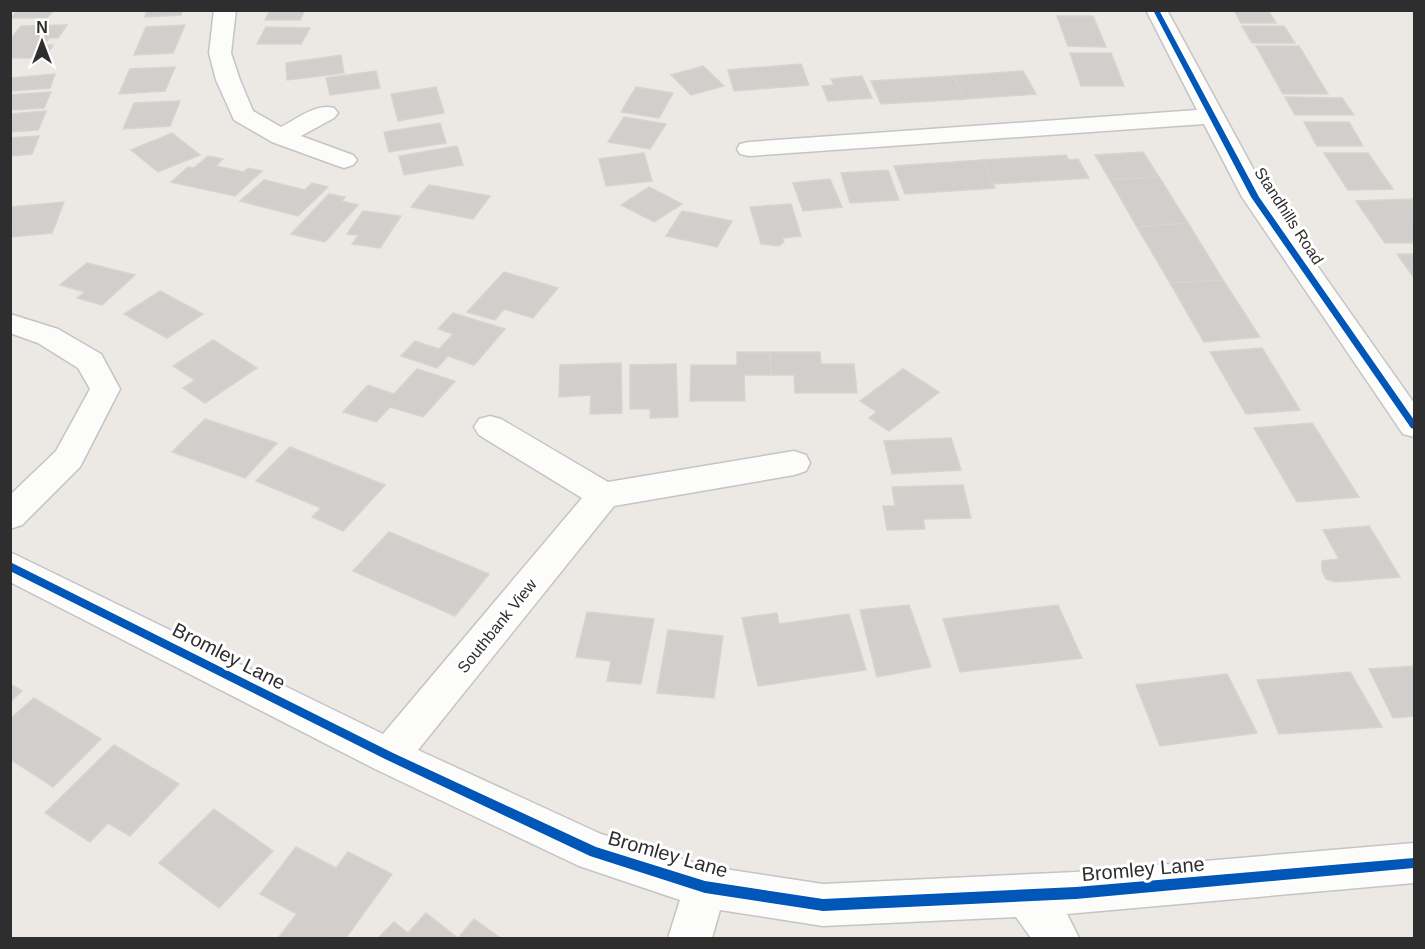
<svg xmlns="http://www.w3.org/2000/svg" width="1425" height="949" font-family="Helvetica,sans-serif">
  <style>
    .building { fill: #d1cecb; stroke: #d7d4d0; stroke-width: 1.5 }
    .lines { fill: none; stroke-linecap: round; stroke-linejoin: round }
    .minor-casing { stroke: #c5c4c5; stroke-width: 3 }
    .minor { fill: #fcfcfb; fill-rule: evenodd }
    .cycleway-casing { stroke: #fff; stroke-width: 4 }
    .cycleway { fill: #0057b8; fill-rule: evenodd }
    .labels { text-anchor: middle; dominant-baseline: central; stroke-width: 6; stroke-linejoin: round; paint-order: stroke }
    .street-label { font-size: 16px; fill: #2e2e2e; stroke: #fff }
    .near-street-label { font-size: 20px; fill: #2e2e2e; stroke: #fff }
  </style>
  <rect width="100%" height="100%" fill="#ece8e4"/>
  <g class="building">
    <path d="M18,10h36l-7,8h-36z"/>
    <path d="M147,10h36l-2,5 -36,2z"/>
    <path d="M270,10h35l-5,10h-35z"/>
    <path d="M1234,10h34l8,13h-35z"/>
    <path d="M1057,16h36l13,31 -38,-1z"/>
    <path d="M67,25l-9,13h-9l-5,7h9l-8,13h-35v-18l11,-14z"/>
    <path d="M185,25l-12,28 -39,2 12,-28z"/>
    <path d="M1242,26h42l11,17h-43z"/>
    <path d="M266,27l44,1 -9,16h-44z"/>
    <path d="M1256,46h43l29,48h-45z"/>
    <path d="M1070,53h41l13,33h-43z"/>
    <path d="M341,55l3,18 -57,7 -1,-17z"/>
    <path d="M801,64l8,21 -75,6 -6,-21z"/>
    <path d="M703,66l21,20 -33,9 -20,-20z"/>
    <path d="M175,67l-10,24 -46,3 11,-25z"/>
    <path d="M376,71l4,17 -50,7 -4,-17z"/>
    <path d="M1023,71l13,23 -71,5 -12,-23z"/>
    <path d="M55,74l-5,14 -40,3v-13z"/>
    <path d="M862,76l10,22 -44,3 -6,-15 12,-1 -3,-6z"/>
    <path d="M953,76l12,23 -84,5 -10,-23z"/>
    <path d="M436,87l8,26 -46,8 -7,-27z"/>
    <path d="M636,87l37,6 -14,25 -38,-6z"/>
    <path d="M51,92l-7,16 -34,2v-15z"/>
    <path d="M1285,97l57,1 12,17h-59z"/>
    <path d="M180,101l-10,25 -47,3 11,-26z"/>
    <path d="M46,111l-8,19 -28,2v-18z"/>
    <path d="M624,117l42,7 -16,25 -42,-7z"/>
    <path d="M1304,122h45l14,24h-46z"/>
    <path d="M440,123l6,20 -57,9 -5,-20z"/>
    <path d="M172,133l28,22 -42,17 -27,-22z"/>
    <path d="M39,136l-7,18 -22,2v-18z"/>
    <path d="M457,146l6,19 -59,10 -5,-19z"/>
    <path d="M1143,152l16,25 -49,3 -15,-25z"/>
    <path d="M644,153l8,28 -46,5 -7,-27z"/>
    <path d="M1324,153h44l25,36 -45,1z"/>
    <path d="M1066,155l3,5 9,-1 11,19 -96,6 -11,-24z"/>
    <path d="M208,156l15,3 -7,7 28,6 4,-4 14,3 -27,25 -64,-14 17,-15 6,1z"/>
    <path d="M982,160l13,28 -90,6 -11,-28z"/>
    <path d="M888,170l11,30 -49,3 -9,-30z"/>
    <path d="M1159,177l29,46 -51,4 -27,-47z"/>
    <path d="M830,179l12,28 -39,4 -10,-28z"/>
    <path d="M264,180l41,10 7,-7 16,4 -30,29 -58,-15z"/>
    <path d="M429,185l61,11 -17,23 -62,-12z"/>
    <path d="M649,187l33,17 -28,18 -33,-17z"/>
    <path d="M329,194l16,3 -3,4 16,4 -33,37 -34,-8z"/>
    <path d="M1413,199l1,44h-29l-29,-42z"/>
    <path d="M64,202l-12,31 -42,4 3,-8h-3v-22z"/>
    <path d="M791,204l10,32 -19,2 2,4 -5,4 -18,-2 -11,-37z"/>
    <path d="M363,211l38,5 -21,32 -28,-4 7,-9 -12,-1z"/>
    <path d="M682,211l50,10 -15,26 -51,-11z"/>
    <path d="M1188,223l35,57 -53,3 -33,-56z"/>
    <path d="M1397,254h17v24z"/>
    <path d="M87,263l48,12 -33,30 -25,-7 8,-6 -25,-7z"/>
    <path d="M504,272l54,16 -25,30 -29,-9 -9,11 -28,-8z"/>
    <path d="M1223,280l37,57 -56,5 -34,-59z"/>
    <path d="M160,291l43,23 -36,24 -43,-24z"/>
    <path d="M453,313l52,16 -31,36 -26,-9 -11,12 -36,-12 14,-15 24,8 14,-15 -15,-5z"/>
    <path d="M213,340l44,28 -52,35 -22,-15 12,-8 -22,-14z"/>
    <path d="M1262,348l38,62 -54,4 -36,-62z"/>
    <path d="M737,352h33l1,23h-27l1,26h-55l1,-36h46z"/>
    <path d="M770,352h50l1,12h33l3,29h-62l-1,-18h-23z"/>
    <path d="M621,363l1,50 -32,1 1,-19 -32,2 1,-32z"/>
    <path d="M676,364l2,53 -28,1v-9h-20v-44z"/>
    <path d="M417,369l38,12 -32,36 -33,-10 -14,15 -33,-10 25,-27 26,9z"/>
    <path d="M903,369l36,23 -50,39 -20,-13 8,-6 -17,-11z"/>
    <path d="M205,419l72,24 -32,35 -73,-26z"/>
    <path d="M1312,423l47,74 -62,5 -43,-74z"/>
    <path d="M951,438l10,32 -69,4 -8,-33z"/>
    <path d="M290,447l95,38 -42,46 -31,-14 9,-9 -65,-27z"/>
    <path d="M963,485l8,33 -48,1 2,10 -38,1 -4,-24h12l-3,-19z"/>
    <path d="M1369,526l31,51 -64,5 -10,-3 -4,-8v-10l17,-2 -16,-29z"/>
    <path d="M389,532l100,42 -34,42 -102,-45z"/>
    <path d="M909,605l22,62 -54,10 -17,-67z"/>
    <path d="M1058,605l24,53 -122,14 -17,-53z"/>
    <path d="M587,612l67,7 -13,65 -34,-3 4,-20 -35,-4z"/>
    <path d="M777,613l2,11 70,-10 17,56 -108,16 -16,-68z"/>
    <path d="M668,630l55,6 -9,62 -57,-5z"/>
    <path d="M1414,666v50l-21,2 -24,-49z"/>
    <path d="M1350,672l32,55 -103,7 -22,-54z"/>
    <path d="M1227,674l30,59 -97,13 -24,-61z"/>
    <path d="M10,684l12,7 -12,11z"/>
    <path d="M34,698l67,41 -48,48 -43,-28v-40z"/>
    <path d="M114,745l65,39 -49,52 -22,-13 -18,19 -45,-29z"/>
    <path d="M214,809l59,42 -54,57 -60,-45z"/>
    <path d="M296,847l40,21 12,-16 44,22 -46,64 -14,-2 -2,2h-52l19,-24 -37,-20z"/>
    <path d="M426,913l32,25 16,-19 26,19h-122l16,-16 14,11z"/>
  </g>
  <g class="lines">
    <g class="minor-casing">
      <g id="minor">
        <path d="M214,10h22l-5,43 9,27 13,31 28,16c16,-8 35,-24 53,-19l4,5 -4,5 -33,18 52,19 4,5 -4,5 -9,3 -9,-3 -63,-23 -38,-22 -18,-40 -7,-27z"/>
        <path d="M1146,10h21l101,186 146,207v34l-11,-3 -161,-237 -38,-73 -455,32 -9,-2 -3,-5 3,-5 9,-2 448,-32z"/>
        <path d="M10,314l48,15 43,25 19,35 -40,78 -58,58 -12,4v-34l46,-44 34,-62 -12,-21 -40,-25 -28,-10z"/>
        <path d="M490,416l11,3 107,63 186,-31 12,4 4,8 -4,8 -12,4 -180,31 -196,244 183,84 104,32 118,18 253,-12 338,-29v40l-347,31 12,24h-48l-15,-21 -193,9 -103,-16 -8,28h-44l12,-38 -101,-34 -204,-97 -365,-187v-30l373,182 199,-236 -103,-63 -5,-8 5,-8z"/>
      </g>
    </g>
    <use href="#minor" class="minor"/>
    <g class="cycleway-casing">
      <g id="cycleway">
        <path d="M1153,10h6l100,187 155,223v9l-3,-1 -160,-231z"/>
        <path d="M10,562l383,191 203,94 109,34 118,18 253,-12 338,-29v10l-338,31 -253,12 -118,-18 -115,-37 -205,-97 -375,-188z"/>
      </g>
    </g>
    <use href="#cycleway" class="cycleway"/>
  </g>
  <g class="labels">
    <g class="street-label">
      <text transform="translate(1289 216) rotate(57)">Standhills Road</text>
      <text transform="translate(497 626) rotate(-51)">Southbank View</text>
    </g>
    <g class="near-street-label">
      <text transform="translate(229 656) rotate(27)">Bromley Lane</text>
      <text transform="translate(668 854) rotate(16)">Bromley Lane</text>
      <text transform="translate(1143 869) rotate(-5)">Bromley Lane</text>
    </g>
  </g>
  <rect width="1425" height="949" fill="none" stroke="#2e2e2e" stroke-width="24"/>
  <g transform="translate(42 42)" stroke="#ffffff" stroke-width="4.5" paint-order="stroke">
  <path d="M0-4.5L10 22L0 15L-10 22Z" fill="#2e2e2e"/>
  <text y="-9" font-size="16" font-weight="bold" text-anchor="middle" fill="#2e2e2e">N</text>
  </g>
</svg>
